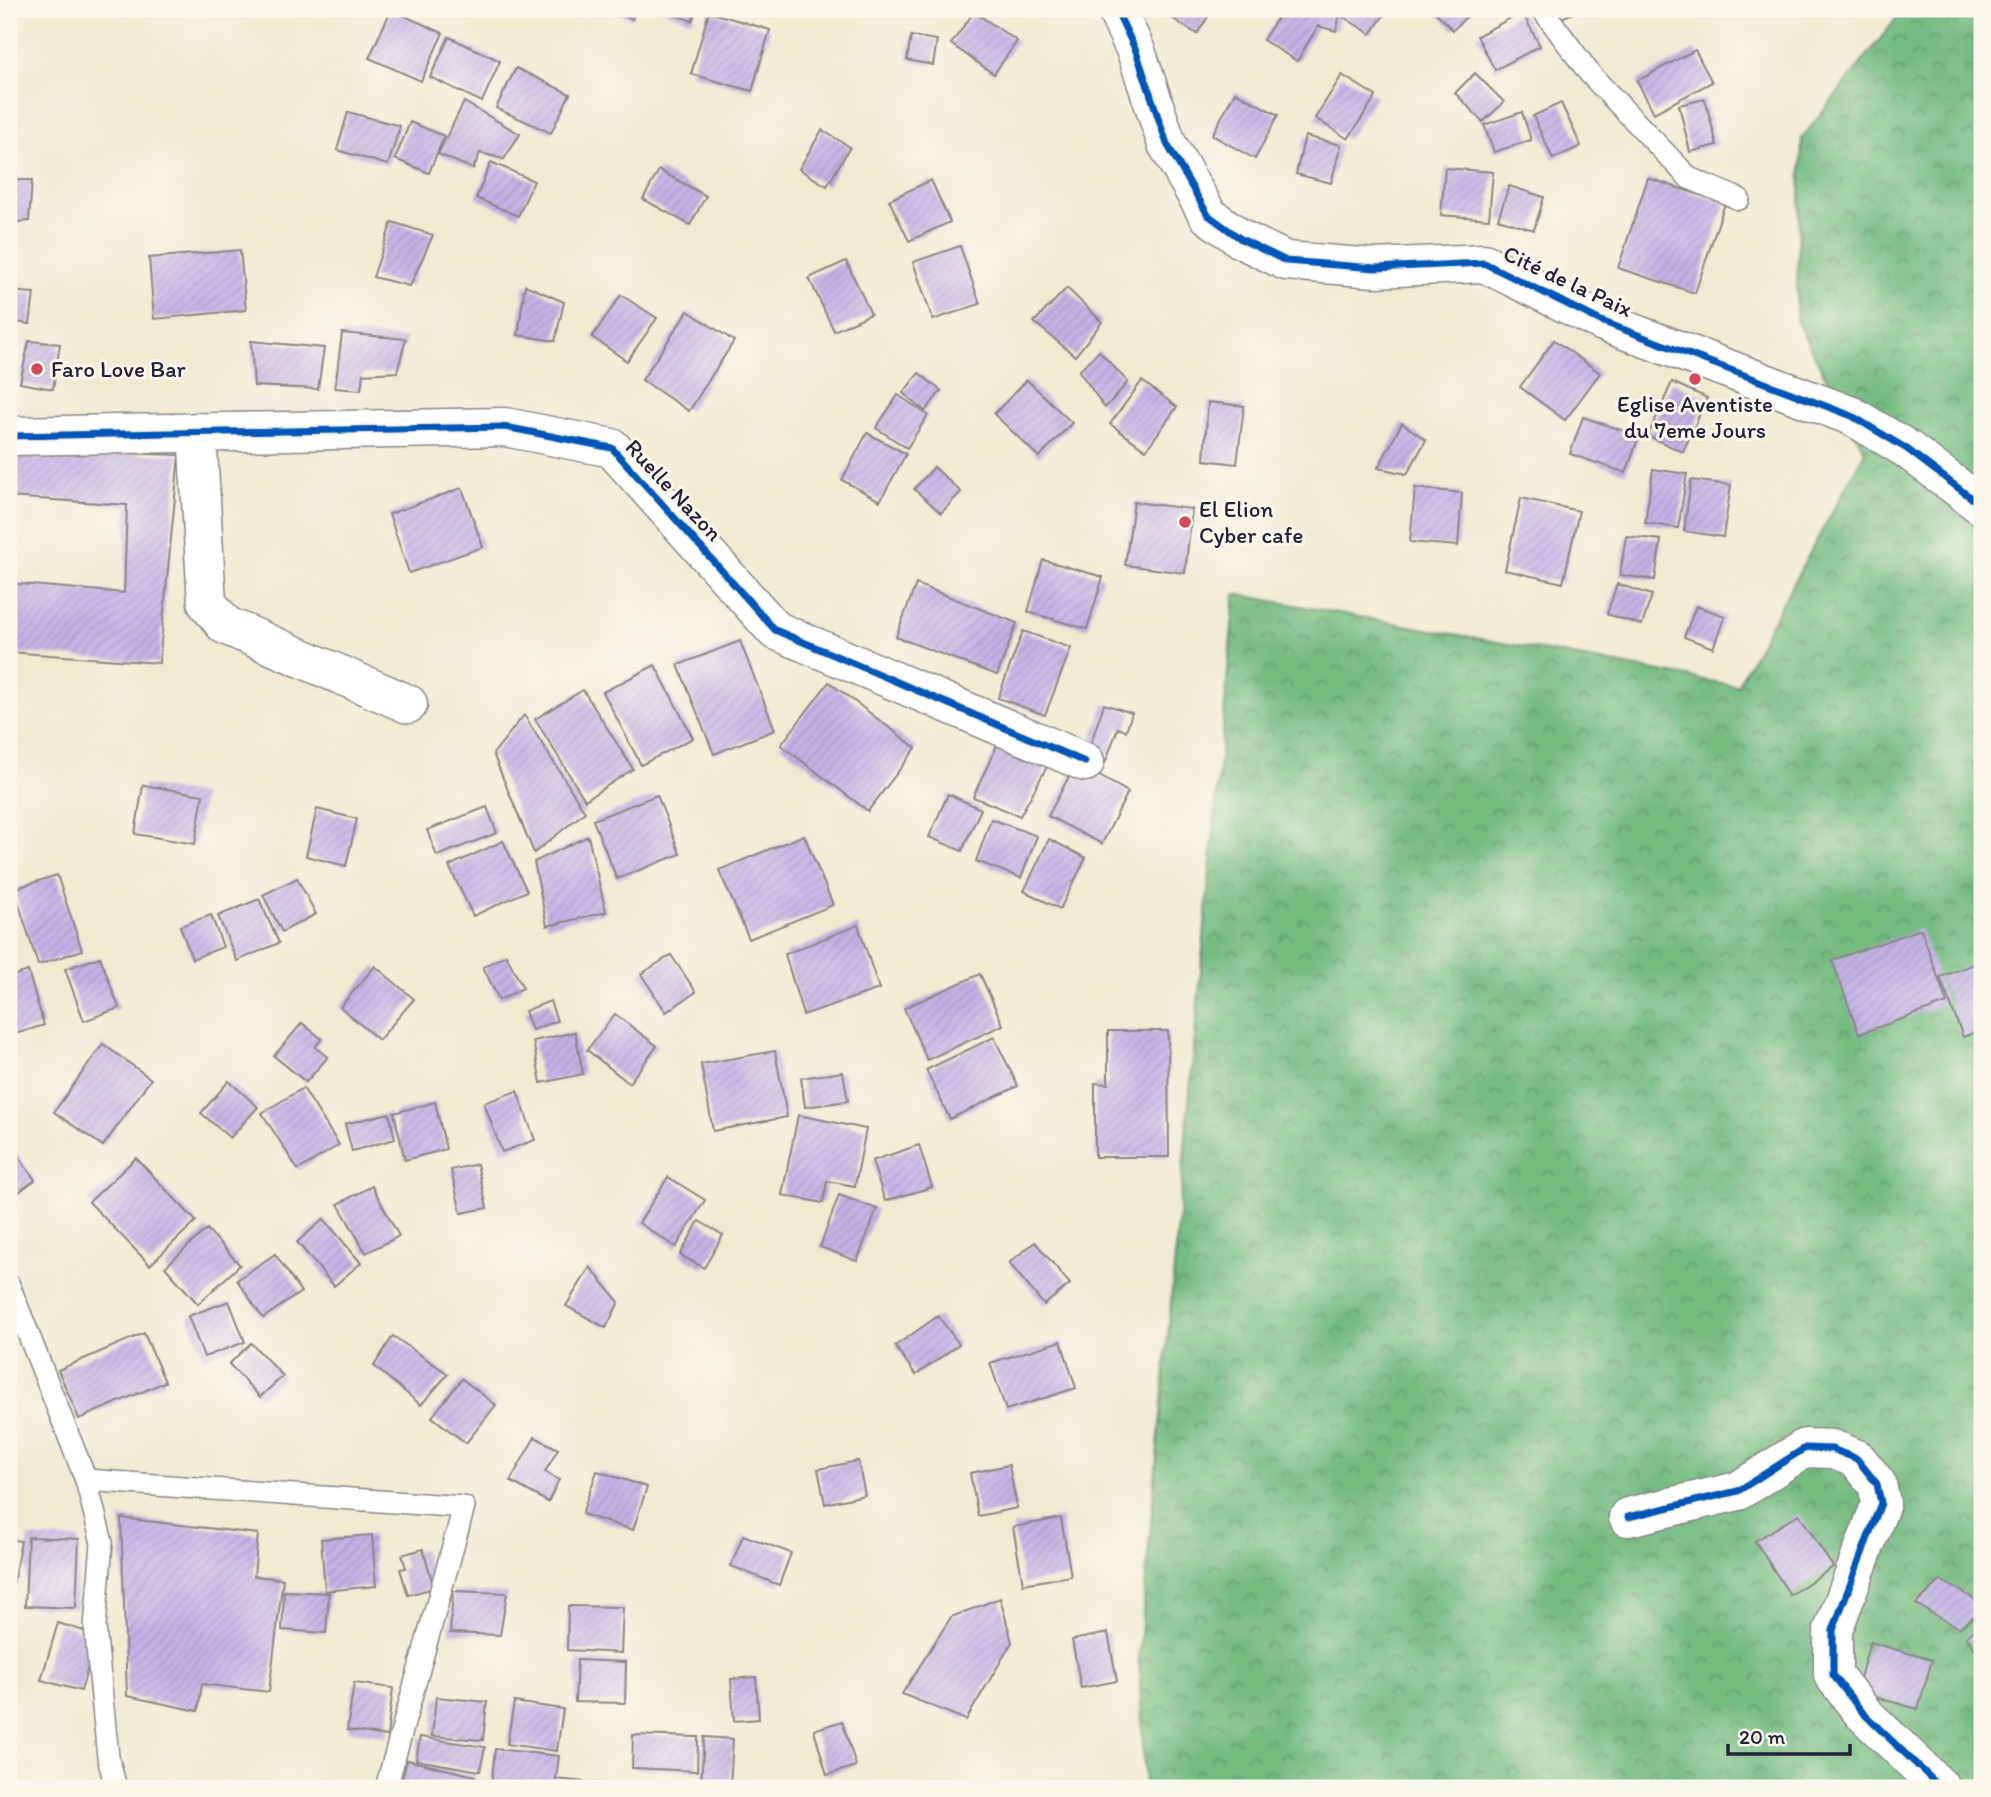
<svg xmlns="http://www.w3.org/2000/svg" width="1991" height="1797" font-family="Itim,sans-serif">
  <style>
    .forest { fill: url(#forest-crowns); stroke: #4c6f5e; stroke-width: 2 }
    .building { fill: url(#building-hatch) }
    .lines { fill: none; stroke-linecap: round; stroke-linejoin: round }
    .service-casing { stroke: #898686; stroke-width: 24 }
    .minor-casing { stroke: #898686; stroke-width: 41 }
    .service { stroke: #fff; stroke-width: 21 }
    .minor { stroke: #fff; stroke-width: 38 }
    .cycleway-casing { stroke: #fbf7ec; stroke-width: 11 }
    .cycleway { stroke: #0057b8; stroke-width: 7 }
    .poi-dot { fill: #d1495b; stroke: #fbf7ec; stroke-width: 2.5 }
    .labels { text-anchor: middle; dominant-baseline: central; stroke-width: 6; stroke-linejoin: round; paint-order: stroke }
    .street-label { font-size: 23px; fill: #22223b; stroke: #fbf7ec }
    .poi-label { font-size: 23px; fill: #22223b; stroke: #fbf7ec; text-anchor: start }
  </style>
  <defs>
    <pattern id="forest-crowns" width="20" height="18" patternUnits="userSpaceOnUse" patternTransform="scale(1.75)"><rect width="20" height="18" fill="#75bc81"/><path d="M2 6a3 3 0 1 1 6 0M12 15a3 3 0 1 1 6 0" fill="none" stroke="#60986b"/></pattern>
    <pattern id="building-hatch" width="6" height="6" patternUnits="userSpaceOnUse" patternTransform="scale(1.75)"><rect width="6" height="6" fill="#c3b2e5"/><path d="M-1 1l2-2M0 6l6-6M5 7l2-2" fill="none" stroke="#a799c5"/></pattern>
  </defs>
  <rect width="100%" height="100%" fill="#fbf7ec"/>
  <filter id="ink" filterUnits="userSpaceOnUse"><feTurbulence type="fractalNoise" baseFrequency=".0143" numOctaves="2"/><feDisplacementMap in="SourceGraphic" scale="14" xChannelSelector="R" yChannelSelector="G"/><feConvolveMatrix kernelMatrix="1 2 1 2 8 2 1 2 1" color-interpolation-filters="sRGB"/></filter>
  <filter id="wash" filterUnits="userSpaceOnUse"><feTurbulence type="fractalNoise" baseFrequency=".00686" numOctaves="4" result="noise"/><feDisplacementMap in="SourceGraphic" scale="28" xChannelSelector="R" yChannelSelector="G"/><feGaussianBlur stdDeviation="1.57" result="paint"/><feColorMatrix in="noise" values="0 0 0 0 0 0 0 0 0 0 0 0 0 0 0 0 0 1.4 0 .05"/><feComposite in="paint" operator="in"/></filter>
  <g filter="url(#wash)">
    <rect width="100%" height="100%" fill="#f0ead1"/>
    <path class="forest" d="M1904,9h78v1779h-837l-6,-132 96,-1062 502,92 128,-234 -69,-132 6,-182z"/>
    <g id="blocks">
      <g class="building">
        <path d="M607,9h29l-4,10z"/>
        <path d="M659,9h38l-5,12z"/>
        <path d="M1166,9h47l-16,25 -33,-21z"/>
        <path d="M1283,9l31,3v-3h74l-17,25 -31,-19 -4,16 -18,-5 -21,35 -34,-21z"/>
        <path d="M1432,9h42l-21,21z"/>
        <path d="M1555,9h26l-21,10z"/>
        <path d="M391,10l52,23 -22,48 -52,-23z"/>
        <path d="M709,12l61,18 -18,61 -61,-17z"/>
        <path d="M974,12l43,29 -23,33 -43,-30z"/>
        <path d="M1522,12l18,34 -45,24 -18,-34z"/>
        <path d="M911,36l26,4 -4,25 -26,-5z"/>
        <path d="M449,37l51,24 -18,41 -52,-25z"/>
        <path d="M1695,50l17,32 -58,31 -17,-32z"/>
        <path d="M516,68l54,26 -19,39 -55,-25z"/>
        <path d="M1475,73l29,29 -21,20 -28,-29z"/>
        <path d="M1342,75l34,21 -28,43 -33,-21z"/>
        <path d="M1235,92l43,23 -23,44 -43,-24z"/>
        <path d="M1705,99l12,46 -27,7 -11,-47z"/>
        <path d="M464,102l56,32 -16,25 -24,-6 -7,16 -35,-15z"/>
        <path d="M1561,103l20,43 -28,13 -20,-43z"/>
        <path d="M348,112l52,14 -12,39 -51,-15z"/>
        <path d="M1522,112l9,28 -37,12 -10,-27z"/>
        <path d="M410,122l34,14 -15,37 -34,-14z"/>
        <path d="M822,130l28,17 -23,39 -28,-17z"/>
        <path d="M1305,136l36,9 -10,38 -35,-9z"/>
        <path d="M491,162l43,19 -16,35 -42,-18z"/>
        <path d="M1445,168l48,4 -4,47 -48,-4z"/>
        <path d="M659,170l47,26 -16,29 -47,-26z"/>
        <path d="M1648,178l77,25 -30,90 -77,-25z"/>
        <path d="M9,180h23l-3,41 -20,2z"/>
        <path d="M931,180l19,42 -41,19 -20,-41z"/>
        <path d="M1509,186l35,11 -10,33 -36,-11z"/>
        <path d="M392,222l41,13 -23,51 -37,-9z"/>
        <path d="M960,246l20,58 -47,16 -20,-58z"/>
        <path d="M240,250l6,60 -92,9 -5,-61z"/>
        <path d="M846,261l25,53 -37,17 -25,-53z"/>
        <path d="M525,285l39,17 -9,39 -37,-6z"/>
        <path d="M1067,288l35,34 -27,34 -41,-34z"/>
        <path d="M9,291l25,2 -4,31 -21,-3z"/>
        <path d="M621,295l36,23 -30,43 -35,-24z"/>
        <path d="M688,311l46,30 -45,70 -47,-31z"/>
        <path d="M342,333l64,6 -9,33 -34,2 -2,16 -26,-2z"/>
        <path d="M1554,340l46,33 -35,47 -45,-33z"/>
        <path d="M29,341l31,3 -7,45 -33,-6z"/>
        <path d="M251,341l73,7 -6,41 -64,-3z"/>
        <path d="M1099,351l29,31 -23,26 -26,-37z"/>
        <path d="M919,373l22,18 -16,20 -22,-18z"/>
        <path d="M1027,380l45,43 -33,34 -45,-43z"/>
        <path d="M1142,381l35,26 -31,43 -36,-26z"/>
        <path d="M1672,382l35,16 -24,54 -35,-16z"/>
        <path d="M898,395l30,20 -21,33 -31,-20z"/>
        <path d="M1208,402l36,4 -7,58 -33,-4z"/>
        <path d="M1583,417l56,19 -13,37 -56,-19z"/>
        <path d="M1402,423l24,17 -19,34 -29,-6z"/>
        <path d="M867,433l39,21 -26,47 -38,-21z"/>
        <path d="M9,449l170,6 -20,208 -150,-11v-69l115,10 3,-88 -118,-8z"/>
        <path d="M934,467l27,25 -20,21 -27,-24z"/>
        <path d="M1653,469l34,5 -9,54 -33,-5z"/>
        <path d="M1691,480l40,5 -8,52 -39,-6z"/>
        <path d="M462,488l21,59 -74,26 -20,-59z"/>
        <path d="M1415,488l47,5 -4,53 -48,-4z"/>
        <path d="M1521,498l58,13 -16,72 -58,-13z"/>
        <path d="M1134,502l58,7 -7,64 -60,-8z"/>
        <path d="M1626,536l35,4 -6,40 -35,-5z"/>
        <path d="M1043,560l60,17 -16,52 -59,-17z"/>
        <path d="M916,584l101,39 -20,52 -101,-38z"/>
        <path d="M1617,584l35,11 -10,30 -35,-11z"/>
        <path d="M1696,606l29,10 -12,32 -29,-11z"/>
        <path d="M1023,631l48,17 -26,67 -47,-17z"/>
        <path d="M740,641l35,89 -61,24 -36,-89z"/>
        <path d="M655,665l38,73 -52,27 -38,-73z"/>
        <path d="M829,682l87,66 -48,63 -87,-66z"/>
        <path d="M583,690l50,79 -48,31 -50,-81z"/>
        <path d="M1104,704l28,9 -6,18 -8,-3 -13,35 -19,-6z"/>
        <path d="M524,715l61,97 -51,41 -41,-99z"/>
        <path d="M1000,739l49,24 -29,53 -47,-19z"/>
        <path d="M1076,763l52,29 -26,52 -54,-28z"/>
        <path d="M143,785l60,10 -8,49 -60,-10z"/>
        <path d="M948,794l33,15 -19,42 -33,-14z"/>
        <path d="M657,795l23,59 -63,25 -24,-59z"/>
        <path d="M487,807l10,26 -60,23 -10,-26z"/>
        <path d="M317,809l40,10 -11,47 -40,-10z"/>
        <path d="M991,819l46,17 -16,42 -45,-17z"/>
        <path d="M804,835l29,70 -84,34 -30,-69z"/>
        <path d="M588,836l18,76 -59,14 -13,-64z"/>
        <path d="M1049,839l37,19 -26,51 -36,-18z"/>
        <path d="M503,841l24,50 -54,25 -24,-50z"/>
        <path d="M57,875l25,75 -44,15 -24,-76z"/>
        <path d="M297,878l19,36 -34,18 -19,-37z"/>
        <path d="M259,899l20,44 -42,18 -19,-45z"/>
        <path d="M211,915l12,32 -31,12 -12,-33z"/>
        <path d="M858,925l21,64 -76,26 -18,-61z"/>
        <path d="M1921,929l26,74 -88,31 -27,-74z"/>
        <path d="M506,955l17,33 -24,12 -16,-33z"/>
        <path d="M671,955l25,37 -30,20 -25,-38z"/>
        <path d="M100,957l19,51 -35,13 -19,-52z"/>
        <path d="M1982,961v69l-19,7 -23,-60z"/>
        <path d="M375,966l39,33 -35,41 -39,-33z"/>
        <path d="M28,971l16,54 -35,11v-59z"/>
        <path d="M980,974l23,51 -76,35 -23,-52z"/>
        <path d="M550,1001l7,20 -25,9 -7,-19z"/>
        <path d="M615,1014l42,32 -28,37 -42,-33z"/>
        <path d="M302,1023l20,16 -7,8 13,10 -22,25 -32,-26z"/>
        <path d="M1108,1031h60l1,126h-74v-74l13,1z"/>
        <path d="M575,1032l8,42 -42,9 -8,-42z"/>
        <path d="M994,1037l24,49 -68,33 -24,-49z"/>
        <path d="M103,1044l48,35 -48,67 -49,-34z"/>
        <path d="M775,1051l12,66 -74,14 -12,-67z"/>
        <path d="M843,1072l5,29 -43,6 -4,-29z"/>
        <path d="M229,1081l29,26 -28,31 -29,-25z"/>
        <path d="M303,1088l36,57 -41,25 -36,-57z"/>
        <path d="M517,1091l18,49 -33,12 -18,-49z"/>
        <path d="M435,1102l11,47 -41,11 -11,-47z"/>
        <path d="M389,1113l6,26 -43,12 -7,-27z"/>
        <path d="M798,1115l68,14 -11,57 -28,-5 -4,22 -41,-8z"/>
        <path d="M9,1143l26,37 -26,19z"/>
        <path d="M919,1145l13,42 -47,14 -13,-40z"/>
        <path d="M136,1158l60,63 -46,44 -61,-63z"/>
        <path d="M477,1164l10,44 -26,5 -10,-43z"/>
        <path d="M668,1177l37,23 -29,47 -37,-24z"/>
        <path d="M372,1186l27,50 -33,17 -28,-49z"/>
        <path d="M839,1195l38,14 -20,52 -37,-14z"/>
        <path d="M324,1219l37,44 -27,23 -37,-44z"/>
        <path d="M699,1221l24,14 -19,33 -24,-13z"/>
        <path d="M207,1229l33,36 -42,39 -33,-37z"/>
        <path d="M1035,1242l35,42 -26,21 -35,-42z"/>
        <path d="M275,1254l26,38 -38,26 -26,-38z"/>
        <path d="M590,1267l29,35 -13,26 -40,-22z"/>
        <path d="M229,1301l16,41 -41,15 -16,-41z"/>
        <path d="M938,1316l21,28 -43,31 -21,-29z"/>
        <path d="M144,1333l21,49 -86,37 -21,-49z"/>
        <path d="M393,1336l55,38 -27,31 -47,-39z"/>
        <path d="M1061,1341l15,47 -70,22 -16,-47z"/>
        <path d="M251,1343l32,33 -23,21 -31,-33z"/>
        <path d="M462,1379l34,26 -30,38 -34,-26z"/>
        <path d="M535,1437l23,12 -13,23 14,8 -11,22 -38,-21z"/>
        <path d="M858,1461l7,34 -40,9 -7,-35z"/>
        <path d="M1009,1465l8,43 -39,8 -8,-43z"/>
        <path d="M597,1471l50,16 -14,43 -51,-16z"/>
        <path d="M1799,1514l34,53 -43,28 -35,-54z"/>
        <path d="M121,1518l137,16 -4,42 29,3 -14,113 -67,-8 -4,27 -71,-15z"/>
        <path d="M1061,1518l10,58 -48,8 -10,-57z"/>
        <path d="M372,1535l4,51 -51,5 -4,-52z"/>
        <path d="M743,1535l48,18 -12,32 -48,-19z"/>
        <path d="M28,1537l51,2 -3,69 -51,-2z"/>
        <path d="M9,1539l12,2 -11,60h-1z"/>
        <path d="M423,1549l11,39 -26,7 -8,-26 6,-1 -4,-13z"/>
        <path d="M1941,1580l41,23v7l-23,18 -43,-24z"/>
        <path d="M284,1591l45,2 -3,40 -44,-3z"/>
        <path d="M453,1591l54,2 -7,42 -50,-2z"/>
        <path d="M1000,1598l12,44 -46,78 -64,-26 49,-77z"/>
        <path d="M568,1606l55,1 -2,46 -54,-3z"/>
        <path d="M58,1623l39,12 -16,56 -40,-11z"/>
        <path d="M1982,1624v34l-16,-21z"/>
        <path d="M1108,1633l9,48 -36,7 -9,-48z"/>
        <path d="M1870,1642l62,18 -14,49 -62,-17z"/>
        <path d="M577,1660l49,2 -1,41 -50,-1z"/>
        <path d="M756,1677l3,42 -25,2 -3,-42z"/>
        <path d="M354,1683l39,5 -6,48 -40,-6z"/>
        <path d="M436,1697l51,5 -4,38 -51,-4z"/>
        <path d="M514,1702l49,7 -6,42 -50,-7z"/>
        <path d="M842,1721l14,45 -29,9 -13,-45z"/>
        <path d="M633,1735l65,2 -1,34 -65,-3z"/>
        <path d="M420,1737l65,10 -5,24 -64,-11z"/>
        <path d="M704,1737l29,2 -3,47 -29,-2z"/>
        <path d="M495,1749l64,7 -3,23 49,5v4h-114z"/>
        <path d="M407,1760l68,16 -3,12h-72z"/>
        <path d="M1055,1780l3,8h-23z"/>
      </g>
    </g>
  </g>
  <g filter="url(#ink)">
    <use href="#blocks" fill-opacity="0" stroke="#898686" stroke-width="2"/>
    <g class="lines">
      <g class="service-casing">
        <g id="service">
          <path d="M1542,9l48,65 99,104 50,21"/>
          <path d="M9,1285l77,195 16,63 -7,84 13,130 8,31"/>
          <path d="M86,1480l378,27 -78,281"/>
        </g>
      </g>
      <g class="minor-casing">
        <g id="minor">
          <path d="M1116,9l20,42 31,93 41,71 33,24 45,22 89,7 109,-5 117,58 251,95 55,33 75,57"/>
          <path d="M197,432l10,171 18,22 183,79"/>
          <path d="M9,436l496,-9 107,21 163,182 310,132"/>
          <path d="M1628,1517l110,-26 67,-43 27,1 25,10 20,25 4,19 -48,127v45l30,38 78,75"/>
        </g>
      </g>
      <use href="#service" class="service"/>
      <use href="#minor" class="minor"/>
      <g class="cycleway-casing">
        <g id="cycleway">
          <path d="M1116,9l20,42 31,93 41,71 33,24 45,22 89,7 109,-5 117,58 251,95 55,33 75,57"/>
          <path d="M9,436l496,-9 107,21 163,182 310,132"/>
          <path d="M1628,1517l110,-26 67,-43 27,1 25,10 20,25 4,19 -48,127v45l30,38 78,75"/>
        </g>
      </g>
      <use href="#cycleway" class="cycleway"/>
    </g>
  </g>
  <g class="poi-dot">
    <circle cx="37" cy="369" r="7"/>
    <circle cx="1695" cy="379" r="7"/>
    <circle cx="1185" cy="522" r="7"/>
  </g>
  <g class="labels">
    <g class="street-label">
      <text transform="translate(1568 281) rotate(25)">Cité de la Paix</text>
      <text transform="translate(674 490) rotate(47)">Ruelle Nazon</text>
    </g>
    <g class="poi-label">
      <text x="51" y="369">Faro Love Bar</text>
      <text x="1695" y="404" text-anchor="middle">Eglise Aventiste<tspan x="1695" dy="26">du 7eme Jours</tspan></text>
      <text x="1199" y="509">El Elion<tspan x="1199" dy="26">Cyber cafe</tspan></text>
    </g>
  </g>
  <rect width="1991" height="1797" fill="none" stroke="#fbf7ec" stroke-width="35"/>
  <path d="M1728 1744v10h122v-10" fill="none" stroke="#22223b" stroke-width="3.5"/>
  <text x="1739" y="1744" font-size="21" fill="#22223b" stroke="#fbf7ec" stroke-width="5" paint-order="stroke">20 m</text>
</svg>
